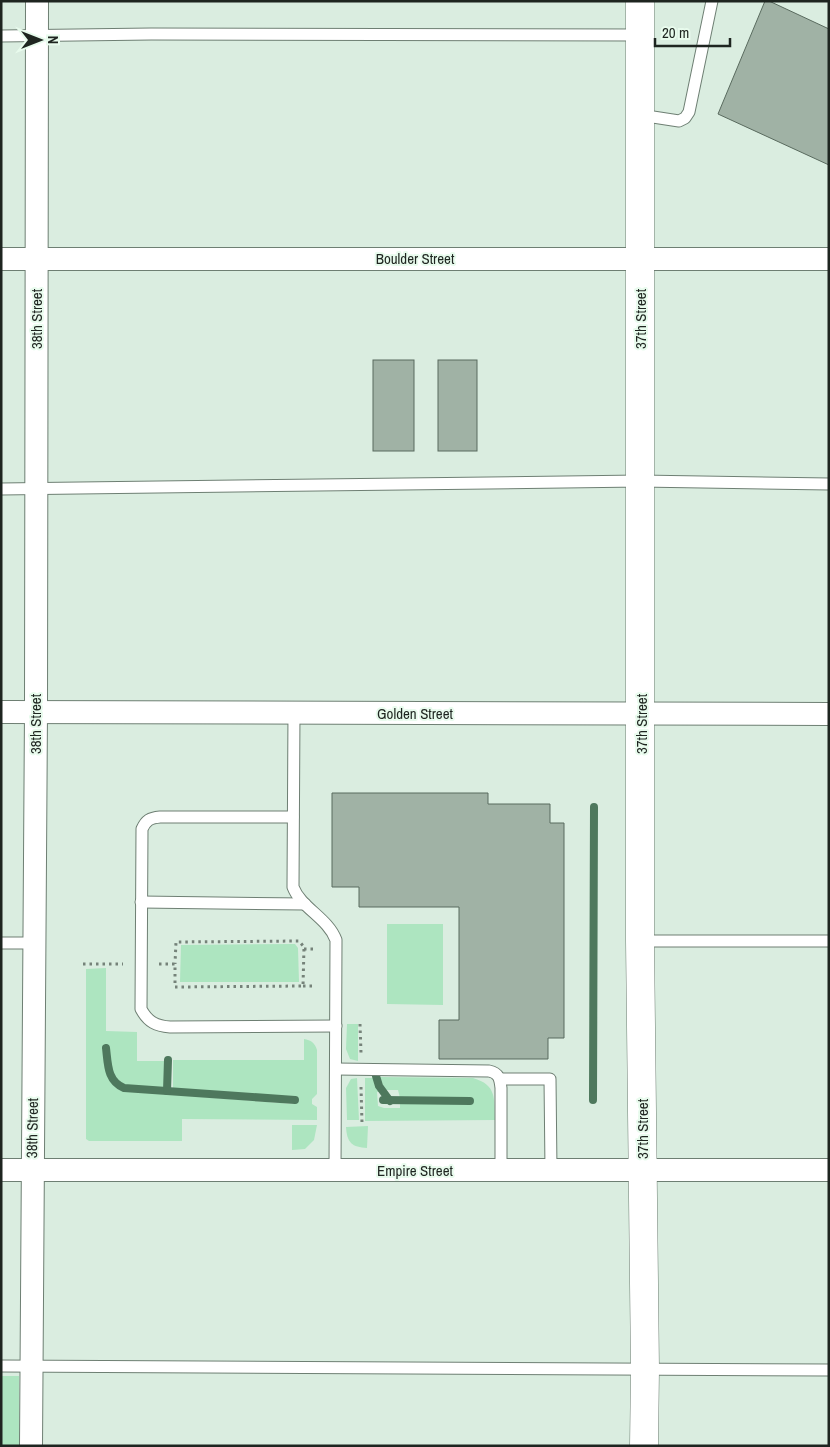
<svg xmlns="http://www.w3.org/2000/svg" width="830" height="1447" font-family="'Archivo Narrow',sans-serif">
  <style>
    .green { fill: #ade5c0 }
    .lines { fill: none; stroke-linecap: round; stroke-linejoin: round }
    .stream { stroke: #4e785d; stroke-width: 8 }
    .building { fill: #a0b2a5; stroke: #596a5e }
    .lane-casing { stroke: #6e7f73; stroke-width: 13 }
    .street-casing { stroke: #6e7f73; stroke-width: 24 }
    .secondary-casing { stroke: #6e7f73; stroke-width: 29 }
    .path { stroke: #758279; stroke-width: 3; stroke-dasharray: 2.5 4; stroke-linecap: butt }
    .lane { stroke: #fff; stroke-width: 11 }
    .street { stroke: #fff; stroke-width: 22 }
    .secondary { stroke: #fff; stroke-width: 28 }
    .labels { text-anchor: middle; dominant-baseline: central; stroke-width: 4; stroke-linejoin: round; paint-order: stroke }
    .street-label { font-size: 15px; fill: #1e2520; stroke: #e8fbed }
  </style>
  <rect width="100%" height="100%" fill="#daede0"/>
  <g class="green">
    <path d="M387,924h56v81l-56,-1z"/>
    <path d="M295,944l3,4 1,34h-119l1,-37z"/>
    <path d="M106,968v63l31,1v29h29l-1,28c-13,-1 -44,2 -51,-11 -5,-9 -4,-21 -5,-31l-3,-2 -2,4c2,20 0,34 22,42l168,13 5,-4 -5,-2 -121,-8v-30h131v-21c7,1 11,4 13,11v44l-5,5v5l5,3v13l-135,-1v22h-93l-3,-2v-170z"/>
    <path d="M347,1024h11v37l-8,-2 -4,-10z"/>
    <path d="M379,1077l94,1c24,7 21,20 22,42l-130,1v-43h9l1,7 5,7h-3l1,14 6,2h16v-6l73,1 -2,-4 -71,-1 -2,-8h-13l-5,-7z"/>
    <path d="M357,1078l2,42h-12l-1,-32 5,-9z"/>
    <path d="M292,1125h25l-3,15 -9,9 -13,1z"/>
    <path d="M368,1126l-1,22c-15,-1 -20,-5 -21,-21z"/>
    <rect x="1" y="1376" width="18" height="70"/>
  </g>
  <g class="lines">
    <g class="stream">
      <path d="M106,1048c2,16 1,33 18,40l171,12"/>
      <path d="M376,1076l3,10 11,15"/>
      <path d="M167,1091l1,-31"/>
      <path d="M383,1100l87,1"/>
      <path d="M593,1100l1,-293"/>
    </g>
  </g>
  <g class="building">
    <path d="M765,1h4l60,28v136l-111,-51z"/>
    <rect x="373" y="360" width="41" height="91"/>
    <rect x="438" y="360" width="39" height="91"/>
    <path d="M332,793h156v11h62v19h14v215h-16v21h-109v-39h20v-113h-100v-20h-27z"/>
  </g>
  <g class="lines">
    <g class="lane-casing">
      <g id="lane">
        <path d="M1,36l150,-2 489,1"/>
        <path d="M640,115l39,6 6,-3 4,-6 23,-111"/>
        <path d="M1,489l639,-8 189,3"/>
        <path d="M294,712l-1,175c8,21 35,31 43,53l-1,230"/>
        <path d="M293,817h-133c-10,1 -14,3 -18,12l-1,180c7,13 15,17 29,18l166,-1"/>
        <path d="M141,902l164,2"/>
        <path d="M640,941h189"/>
        <path d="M1,943h33"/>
        <path d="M336,1069l153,2c10,2 11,8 12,17v82"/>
        <path d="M500,1079h50l1,91"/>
        <path d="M1,1366l828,4"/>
      </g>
    </g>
    <g class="street-casing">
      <g id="street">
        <path d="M1,259h828"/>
        <path d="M1,712l828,2"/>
        <path d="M1,1170h828"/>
        <path d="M31,1446l5,-734 1,-711"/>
      </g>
    </g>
    <g class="secondary-casing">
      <path id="secondary" d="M640,1v940l5,428 -1,77"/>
    </g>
    <g class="path">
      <path d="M304,949h12"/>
      <path d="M83,964h40"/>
      <path d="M159,964h16v23l128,-1 1,-39 -5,-6 -123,1 -1,22"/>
      <path d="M303,986h13"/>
      <path d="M360,1024l1,29"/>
      <path d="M361,1087l1,36"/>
    </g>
    <use href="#lane" class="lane"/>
    <use href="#street" class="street"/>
    <use href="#secondary" class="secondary"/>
  </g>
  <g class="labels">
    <g class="street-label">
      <text x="415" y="258">Boulder Street</text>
      <text transform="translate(36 319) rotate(-90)">38th Street</text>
      <text transform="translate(640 319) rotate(-90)">37th Street</text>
      <text x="415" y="713">Golden Street</text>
      <text transform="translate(35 724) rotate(-90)">38th Street</text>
      <text transform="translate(641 724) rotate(-90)">37th Street</text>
      <text transform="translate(32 1128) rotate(-89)">38th Street</text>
      <text transform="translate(642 1129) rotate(-90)">37th Street</text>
      <text x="415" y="1170">Empire Street</text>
    </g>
  </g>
  <rect width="830" height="1447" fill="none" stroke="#1e2520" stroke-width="5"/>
  <g transform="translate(40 40) rotate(90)" stroke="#e8fbed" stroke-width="4" paint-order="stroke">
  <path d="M0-4L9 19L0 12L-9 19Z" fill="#1e2520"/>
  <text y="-8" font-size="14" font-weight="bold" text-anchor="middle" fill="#1e2520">N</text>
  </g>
  <path d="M655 38v8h75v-8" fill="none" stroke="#1e2520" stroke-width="2.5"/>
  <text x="662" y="38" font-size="15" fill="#1e2520" stroke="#e8fbed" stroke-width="4" paint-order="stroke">20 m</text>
</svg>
